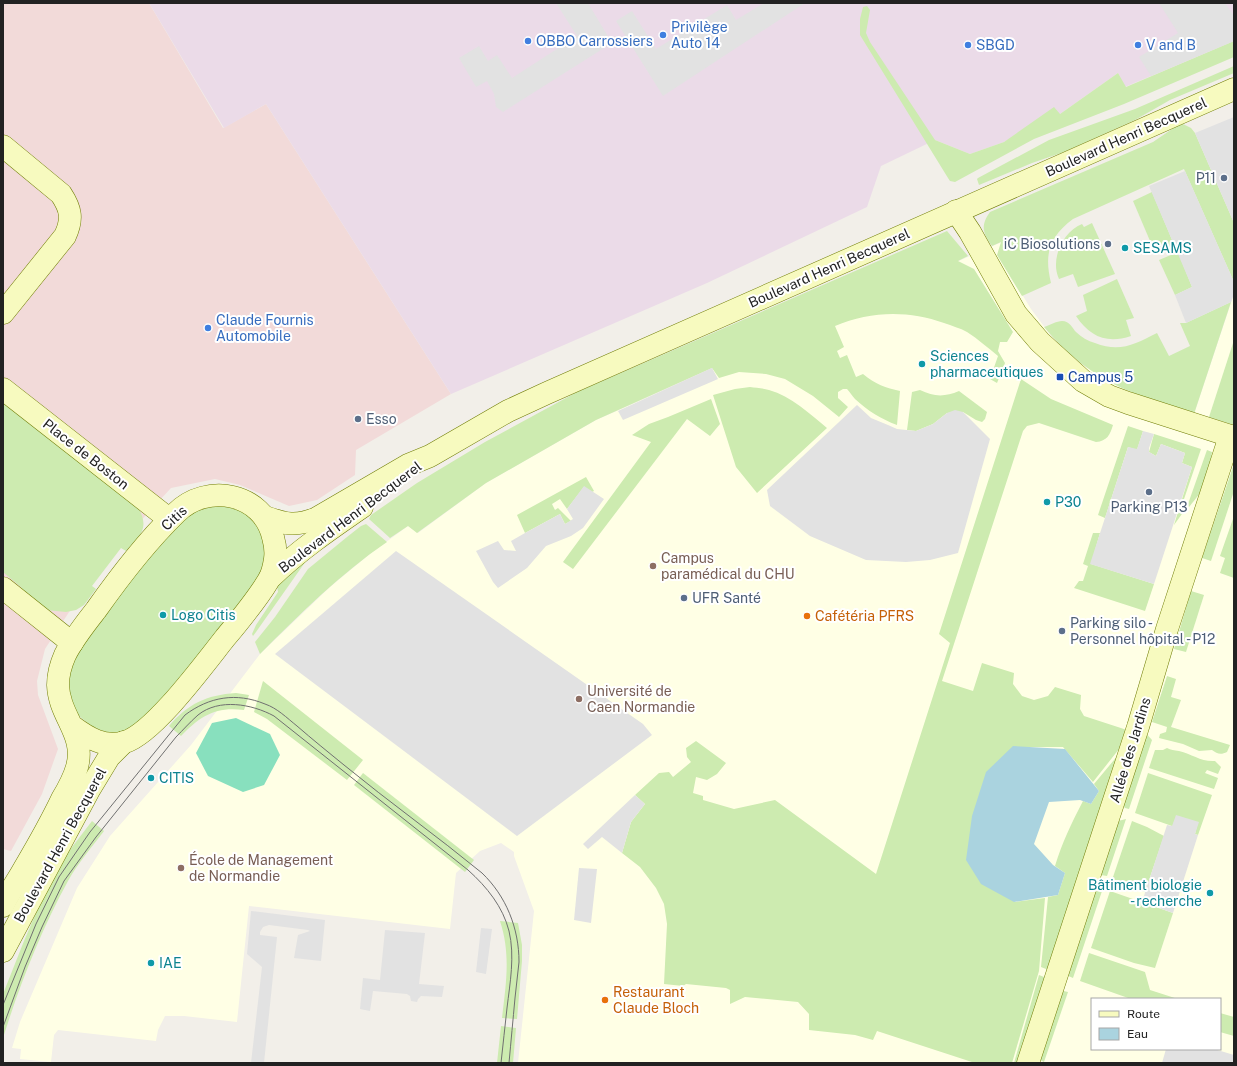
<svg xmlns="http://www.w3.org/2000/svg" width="1237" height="1066" font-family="'Public Sans',sans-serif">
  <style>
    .commercial { fill: #f2dad9 }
    .industrial { fill: #ebdbe8 }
    .education { fill: #ffffe5; fill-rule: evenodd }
    .grass { fill: #cdebb0 }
    .pitch { fill: #88e0be }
    .parking { fill: #e2e2e2 }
    .water { fill: #aad3df }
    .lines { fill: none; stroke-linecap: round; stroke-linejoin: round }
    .secondary-casing { stroke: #707d05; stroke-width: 23 }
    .secondary { stroke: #f7fabf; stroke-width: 22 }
    .tram { stroke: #707070; stroke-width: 1 }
    .shop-dot { fill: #3f7fe0; stroke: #fff; stroke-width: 1.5 }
    .service-dot { fill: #5c6f8a; stroke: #fff; stroke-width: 1.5 }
    .culture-dot { fill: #0f9aa8; stroke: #fff; stroke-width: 1.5 }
    .transit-dot { fill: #1a4fb4; stroke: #fff; stroke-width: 1.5 }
    .education-dot { fill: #8d6e63; stroke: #fff; stroke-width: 1.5 }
    .food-dot { fill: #e8710a; stroke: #fff; stroke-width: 1.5 }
    .labels { text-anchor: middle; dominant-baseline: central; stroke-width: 4; stroke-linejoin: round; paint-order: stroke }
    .shop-label { font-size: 14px; fill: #366cbe; stroke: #fff; text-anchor: start }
    .street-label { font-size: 14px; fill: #222; stroke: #fff }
    .service-label { font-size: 14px; fill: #4e5e75; stroke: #fff; text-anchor: start }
    .culture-label { font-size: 14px; fill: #0d838f; stroke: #fff; text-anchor: start }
    .transit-label { font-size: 14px; fill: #164399; stroke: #fff; text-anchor: start }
    .education-label { font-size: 14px; fill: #785e54; stroke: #fff; text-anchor: start }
    .food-label { font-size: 14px; fill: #c56008; stroke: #fff; text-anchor: start }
  </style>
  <rect width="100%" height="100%" fill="#f2efe9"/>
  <path class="commercial" d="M3,3h146l74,125 43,-24 185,290 -95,56 -1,25 -38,25 -28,6 -49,-21 -25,-6 -44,9 -72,78 -54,83 -8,32 1,14 20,54 -16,45 -31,57 -8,-2z"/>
  <path class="industrial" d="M149,3h1085v38l-109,46 -7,-14 -58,41 -56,28 -34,12 -35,-14 -54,26 -14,41 -160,76 -256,111 -185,-290 -42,24z"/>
  <path class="education" d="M1002,242l-4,13 33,54 21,28 16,16 19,15 36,20 71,26 40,-120v769h-716l16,-152 -20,-55v-4l-13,-9 -21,8 -24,22 -6,56 -201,-23 -12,116 -53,-6h-19l-7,14 -2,11 -98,-11 -4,5 -3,27 -31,-3 1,-10 -9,-1 8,-26 57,-134 33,-52 81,-91 69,-91 70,-67 41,-34 37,-27 10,7 68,-50 110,-63zM1092,999h128v50h-128z"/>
  <g class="grass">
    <path d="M867,6l3,4 -4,23 4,9 65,98 35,14 34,-12 50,-35 6,7 58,-41 8,14 108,-46v16l-110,47 -90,35 -79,43 -5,-1 -2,-3 -88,-143v-16l3,-12z"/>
    <path d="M1234,66v7l-64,27 -35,20 -71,32 -32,11 -53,22 -2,-6 1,-1 71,-38 86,-31z"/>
    <path d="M1183,124l8,4 4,5 39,90v59l-50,-113 -111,50c-24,18 -29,35 -22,64l-29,13 -25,-41 4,-13 -9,4c-9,-13 -12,-20 -2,-34l163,-70 25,-17z"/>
    <path d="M1152,192l23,55 -19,8 -23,-54z"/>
    <path d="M1092,223l23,51 -37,13 -5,-13 -14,5c-9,-19 3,-47 23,-55l2,3z"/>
    <path d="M947,231l21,25 -10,5 16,8 39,63 -6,10h-7l-2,9 7,12 -8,20 -7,-4 8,-23c-10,-8 -20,-17 -31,-24 -7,-4 -15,-6 -23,-9 -36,-13 -74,-12 -109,3l9,21 -7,4 3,7 7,-3 9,22 7,-3c12,10 23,14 37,17l-3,34c-16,-6 -29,-14 -42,-26 -3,-3 -5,-7 -8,-10h-4l-5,3v6l10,9 -9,10 -26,-21 -28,-17 -19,-5 -27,-2 -20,6 -7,-10 -116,52 -110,63 -69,50 -9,-7 -18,12 -21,-19 2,-4 46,-32 68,-41 92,-50z"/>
    <path d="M1178,252l14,35 -17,8 -16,-35z"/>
    <path d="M1117,279l17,39 -8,2 5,16c-24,8 -41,1 -55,-20l11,-5 -4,-16z"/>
    <path d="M1231,302l-37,112c-23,-8 -47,-15 -70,-25 -31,-14 -58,-35 -80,-62 6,-2 13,-6 18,-6 8,0 10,7 14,11 5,5 12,9 19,11 25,10 40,1 62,-10l12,23 21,-10 -10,-23h6z"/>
    <path d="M1234,340v85l-25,-8z"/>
    <path d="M1021,379l30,20 62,26c-3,10 -6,16 -17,17l-57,-19 -12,3 -4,5 -81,250 31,10 9,-28 32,10 -1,11 9,12 12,4 14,-4 7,-9 26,8 -1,14 4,7 43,14 -4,14 -30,38 -30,-35h-50l1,155 31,-4 -6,73 -27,92h-37l-98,-32 -4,9 -18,-5 -46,-5v-16l-11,-12 -53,-5 -15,7v-14l-4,-2 -40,-4 -3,2 -19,-2 3,-60 -3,-20 -8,-16 -16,-21 -18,-14 9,-31 14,-18 -10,-9 24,-22 10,-1 4,5 18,-15 -4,-5 -1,-9 10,-7 30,22 -9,11 -10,6 -11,-3 -3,16 10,3v4l31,9 41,-9 101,74 74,-231 -11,-9z"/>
    <path d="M750,387c6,1 13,1 19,3 22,6 41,24 58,38l-70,65 -21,-26 -23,-72 22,-6z"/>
    <path d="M920,390c14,7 25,7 39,1l28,21 -2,7 -3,3 -6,-2 -13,-8 -16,1 -14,11 -17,7 -9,-1 5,-38z"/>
    <path d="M3,395l133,108c14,25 7,29 -10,48l-5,-3 -29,38 4,3 -12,16 -8,5 -10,2 -20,-2 -27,-18 3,-4 -19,-16z"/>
    <path d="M711,399l9,25 -10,12 -23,-17 -114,150 -10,-7 88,-120 -19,-7 17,-11 19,-7z"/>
    <path d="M1128,426l15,5 -6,19 -9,-3 -23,71 -7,-3z"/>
    <path d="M1154,434l47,15 -18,53 1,9 -10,14 18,-58 -10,-4 3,-10 -24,-9 -5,12 -7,-4z"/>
    <path d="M1207,450l5,2 -3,22 -4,13 -16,20 -1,-3z"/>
    <path d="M1234,464v27l-23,70 -9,-3z"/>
    <path d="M586,477l8,14 -2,1 -8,-5 -17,22 -7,-10 -8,5 3,6 3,-2 13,13 -6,3 -5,-10 -35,19 -8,-18z"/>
    <path d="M206,504l39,6 16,22 5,23 -2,9 -7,16 -54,70 -59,69 -25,15 -10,-1 -17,-6 -15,-13 -10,-25v-18l35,-56 74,-91z"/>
    <path d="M1234,516v62l-14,-5 5,-15 -5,-2z"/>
    <path d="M366,524l21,18c-47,32 -87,72 -127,112l-5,-12 20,-25 33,-48 39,-32 14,-11z"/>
    <path d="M1093,533h7l-9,31 63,20 -9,27 -71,-23 5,-7h4l5,-15 -5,-2z"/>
    <path d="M306,561l-50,71 -3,4 -1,-2 4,-9 22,-33 -1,-6z"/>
    <path d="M1191,591l13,4 -18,57 -12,-3z"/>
    <path d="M1167,676l9,3 -5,18 10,3 -10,27 59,18 -3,7c-6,3 -10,2 -15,-2l-13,1 -16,-7 -24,-6 1,-4 6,-2 1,-5 -15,-5z"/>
    <path d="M263,681l100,79 -16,20 -80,-61 -13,-7z"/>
    <path d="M236,693l13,2 -5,15c-28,-4 -44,6 -63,26l-12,-10c19,-22 37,-31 67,-33z"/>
    <path d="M1144,731l8,9 -23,69 -4,-1 -5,-6z"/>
    <path d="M1124,748l-73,223 -10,-4 7,-70 10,-2 7,-22 -10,-7c7,-23 17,-44 28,-65l8,3 8,-13 -5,-7z"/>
    <path d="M1167,748c4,2 7,2 12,3 13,3 22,11 36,10l6,6 -3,7 -11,-4 -2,3 13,5 -4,11 -65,-21 6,-18h8z"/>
    <path d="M363,773l111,87 -9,12 -111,-87z"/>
    <path d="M1148,773l64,22 -14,40 -3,-1 3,-12 -26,4 -37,-13z"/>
    <path d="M1126,819l-19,57 -6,-1 13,-53z"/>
    <path d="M92,821l12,10c-12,16 -26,32 -36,50 -27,49 -48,103 -65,157v-44l21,-53 18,-42 24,-44z"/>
    <path d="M1132,821l15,6 17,9 -19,56 -33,-12z"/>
    <path d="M1103,888l-30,90 -9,-4 28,-80z"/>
    <path d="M1110,891l63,22 -18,55 -21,-5 -43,-15z"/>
    <path d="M500,921l18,2 4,22v16l-5,58 -15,-1c4,-35 9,-63 -2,-97z"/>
    <path d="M1089,953l56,19 5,18 28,9h-47l-51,-18z"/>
    <path d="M1039,975l10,4 -29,84h-6z"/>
    <path d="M1059,990l9,2 -24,70 -6,-3z"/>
    <path d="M1220,1013l14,4v19l-14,-4z"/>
    <path d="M501,1026l15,2 -3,35h-16z"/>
  </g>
  <path class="pitch" d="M236,718l34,16 10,21 -16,30 -21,7 -35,-16 -12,-23 16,-30z"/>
  <g class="parking">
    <path d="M556,3h32l24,40 -109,69 -7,-5 -2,-13 -7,-13 -11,6 -17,-29 20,-12 9,15 9,-6 15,23 65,-42z"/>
    <path d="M764,3h41l-142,93 -47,-75 16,-10 24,38 71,-44 9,15z"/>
    <path d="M1159,3h66l9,13v25l-83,35 -12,-19 39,-24z"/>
    <path d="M1234,117v106l-39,-90z"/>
    <path d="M1185,171l49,111v12l-3,8 -45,21 -11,-28 17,-8 -43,-101z"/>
    <path d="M712,368l6,11 -95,41 -5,-9z"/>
    <path d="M857,405l14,13 17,7 9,4 19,2 17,-7 14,-11 8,-3 8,2 27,27 -32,114 -28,7 -24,2 -40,-2 -56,-24 -40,-30 -3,-16z"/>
    <path d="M1143,431l11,3 -5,14v4l7,4 5,-12 24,9 -3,10 10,4 -38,117 -64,-20 38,-117 9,2z"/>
    <path d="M584,486l20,13 -21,29 -12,8 -25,10 -19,22 -29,20 -5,-6 -17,-31 22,-10 6,9 12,1 -5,-10 14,-8 35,-19 5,10 8,-5 -6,-10z"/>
    <path d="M396,551l247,173 9,11 -135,101 -242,-182z"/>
    <path d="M635,795l10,9 -14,18 -9,31 -20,-16 -14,12 -5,-5z"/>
    <path d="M1176,815l23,7 -4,12 3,1 -25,78 -31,-11 25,-77 5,1z"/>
    <path d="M579,868l18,1 -6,54 -17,-3z"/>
    <path d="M251,911l74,9 -4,41 -27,-3 4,-23 12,-4 -2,-1 -39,-5 -6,2 -3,5v3l17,2 -13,126h-13l11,-96 -15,-13z"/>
    <path d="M481,928l11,1 -6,45 -10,-2z"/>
    <path d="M385,930l40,3 -6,51 25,2 -2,11 -21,-1 -3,3 -1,3 -6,-1 -1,-5 -3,-2 -34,-3 -3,20 -10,-2 3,-31 17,2z"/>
    <path d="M1166,1049h48l20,6v8h-72z"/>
  </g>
  <path class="water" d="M1013,746l52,3 34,42 -8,13 -11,-4 -31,2 -15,42 19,21 12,8 -7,22 -44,7 -33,-18 -15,-24 6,-44 14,-44z"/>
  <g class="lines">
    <g class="secondary-casing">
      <g id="secondary">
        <path d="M3,146l58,48c10,15 12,25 4,42l-62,77"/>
        <path d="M956,211l14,21 46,82 24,28 43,39 26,15 19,7 106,34"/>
        <path d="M3,389l166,130"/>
        <path d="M265,517c20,7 31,10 52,1l91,-53 22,-9 78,-45 39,-18 687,-304"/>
        <path d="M270,578c28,-27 60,-49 92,-71"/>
        <path d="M3,588l69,55"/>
        <path d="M3,906c6,-14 15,-26 22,-39 13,-22 26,-45 37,-68 6,-10 12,-21 15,-32 9,-33 -18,-50 -19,-82 0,-11 3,-21 7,-30 8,-16 20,-31 31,-45 24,-34 50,-68 80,-97 31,-31 87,-20 97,24 2,7 3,15 2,22 -1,7 -3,16 -7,22 -12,20 -28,39 -43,57 -20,25 -71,95 -100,104 -21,6 -37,-4 -53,-16"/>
        <path d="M3,951l86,-161 20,-33 15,-15"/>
        <path d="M1028,1063l110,-336 29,-98 63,-193"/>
      </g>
    </g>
    <use href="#secondary" class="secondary"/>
    <g class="tram">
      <path d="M3,1005l33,-81 23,-47 31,-45 95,-117c24,-18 51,-23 80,-11 12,4 22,14 32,22 15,13 31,26 47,39 45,37 93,71 138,108 24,23 37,55 37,89 -1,12 -3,24 -4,36 -2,22 -4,43 -6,65"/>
      <path d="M3,1027l22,-60 17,-40 22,-46 32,-44 80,-100c7,-7 14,-15 22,-22 21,-17 54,-11 76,1l194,154c19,17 35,37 41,61 6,25 1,52 -2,77 -2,18 -4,37 -6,55"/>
    </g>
  </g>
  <g class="shop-dot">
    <circle cx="663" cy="35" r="4"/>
    <circle cx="528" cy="41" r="4"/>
    <circle cx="968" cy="45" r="4"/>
    <circle cx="1138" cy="45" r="4"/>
    <circle cx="208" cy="328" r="4"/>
  </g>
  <g class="service-dot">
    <circle cx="1224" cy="178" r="4"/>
    <circle cx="1108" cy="244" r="4"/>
    <circle cx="358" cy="419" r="4"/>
    <circle cx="1149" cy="492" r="4"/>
    <circle cx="684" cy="598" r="4"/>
    <circle cx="1062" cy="631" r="4"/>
  </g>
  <g class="culture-dot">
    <circle cx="1125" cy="248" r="4"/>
    <circle cx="922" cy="364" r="4"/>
    <circle cx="1047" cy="502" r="4"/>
    <circle cx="163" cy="615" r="4"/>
    <circle cx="151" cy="778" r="4"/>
    <circle cx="1210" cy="893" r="4"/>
    <circle cx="151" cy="963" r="4"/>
  </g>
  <rect class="transit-dot" x="1056" y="373" width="8" height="8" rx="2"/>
  <g class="education-dot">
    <circle cx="653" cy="566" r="4"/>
    <circle cx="579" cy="699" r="4"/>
    <circle cx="181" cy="868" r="4"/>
  </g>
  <g class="food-dot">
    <circle cx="807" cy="616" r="4"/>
    <circle cx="605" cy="1000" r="4"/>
  </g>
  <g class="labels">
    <g class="shop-label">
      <text x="671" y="27">Privilège<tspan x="671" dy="16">Auto 14</tspan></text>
      <text x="536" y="41">OBBO Carrossiers</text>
      <text x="976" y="45">SBGD</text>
      <text x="1146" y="45">V and B</text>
      <text x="216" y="320">Claude Fournis<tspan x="216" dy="16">Automobile</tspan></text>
    </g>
    <g class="street-label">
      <text transform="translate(1126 137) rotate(-24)">Boulevard Henri Becquerel</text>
      <text transform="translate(829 268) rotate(-24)">Boulevard Henri Becquerel</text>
      <text transform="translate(86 454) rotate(38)">Place de Boston</text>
      <text transform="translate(350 517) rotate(-37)">Boulevard Henri Becquerel</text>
      <text transform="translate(174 518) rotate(-43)">Citis</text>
      <text transform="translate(1130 750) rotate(-73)">Allée des Jardins</text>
      <text transform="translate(60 845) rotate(-61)">Boulevard Henri Becquerel</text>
    </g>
    <g class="service-label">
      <text x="1216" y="178" text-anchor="end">P11</text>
      <text x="1100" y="244" text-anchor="end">iC Biosolutions</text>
      <text x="366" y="419">Esso</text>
      <text x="1149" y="507" text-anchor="middle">Parking P13</text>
      <text x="692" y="598">UFR Santé</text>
      <text x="1070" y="623">Parking silo -<tspan x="1070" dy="16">Personnel hôpital - P12</tspan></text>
    </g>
    <g class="culture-label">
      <text x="1133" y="248">SESAMS</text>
      <text x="930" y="356">Sciences<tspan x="930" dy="16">pharmaceutiques</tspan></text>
      <text x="1055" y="502">P30</text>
      <text x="171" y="615">Logo Citis</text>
      <text x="159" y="778">CITIS</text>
      <text x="1202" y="885" text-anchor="end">Bâtiment biologie<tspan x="1202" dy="16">- recherche</tspan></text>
      <text x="159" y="963">IAE</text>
    </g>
    <g class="transit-label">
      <text x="1068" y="377">Campus 5</text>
    </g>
    <g class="education-label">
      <text x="661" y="558">Campus<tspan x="661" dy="16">paramédical du CHU</tspan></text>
      <text x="587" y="691">Université de<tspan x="587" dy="16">Caen Normandie</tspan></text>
      <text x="189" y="860">École de Management<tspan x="189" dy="16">de Normandie</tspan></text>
    </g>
    <g class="food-label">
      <text x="815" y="616">Cafétéria PFRS</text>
      <text x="613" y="992">Restaurant<tspan x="613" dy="16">Claude Bloch</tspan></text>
    </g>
  </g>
  <rect width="1237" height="1066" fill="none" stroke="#222222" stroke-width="8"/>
  <rect x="1091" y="998" width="130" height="52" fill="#ffffff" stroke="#a7a7a7"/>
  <rect x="1099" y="1011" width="20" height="6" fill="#f7fabf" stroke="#a7a7a7"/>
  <text x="1127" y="1018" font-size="12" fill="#222222">Route</text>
  <rect x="1099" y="1028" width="20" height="12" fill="#aad3df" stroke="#a7a7a7"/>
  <text x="1127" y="1038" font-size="12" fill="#222222">Eau</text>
</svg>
